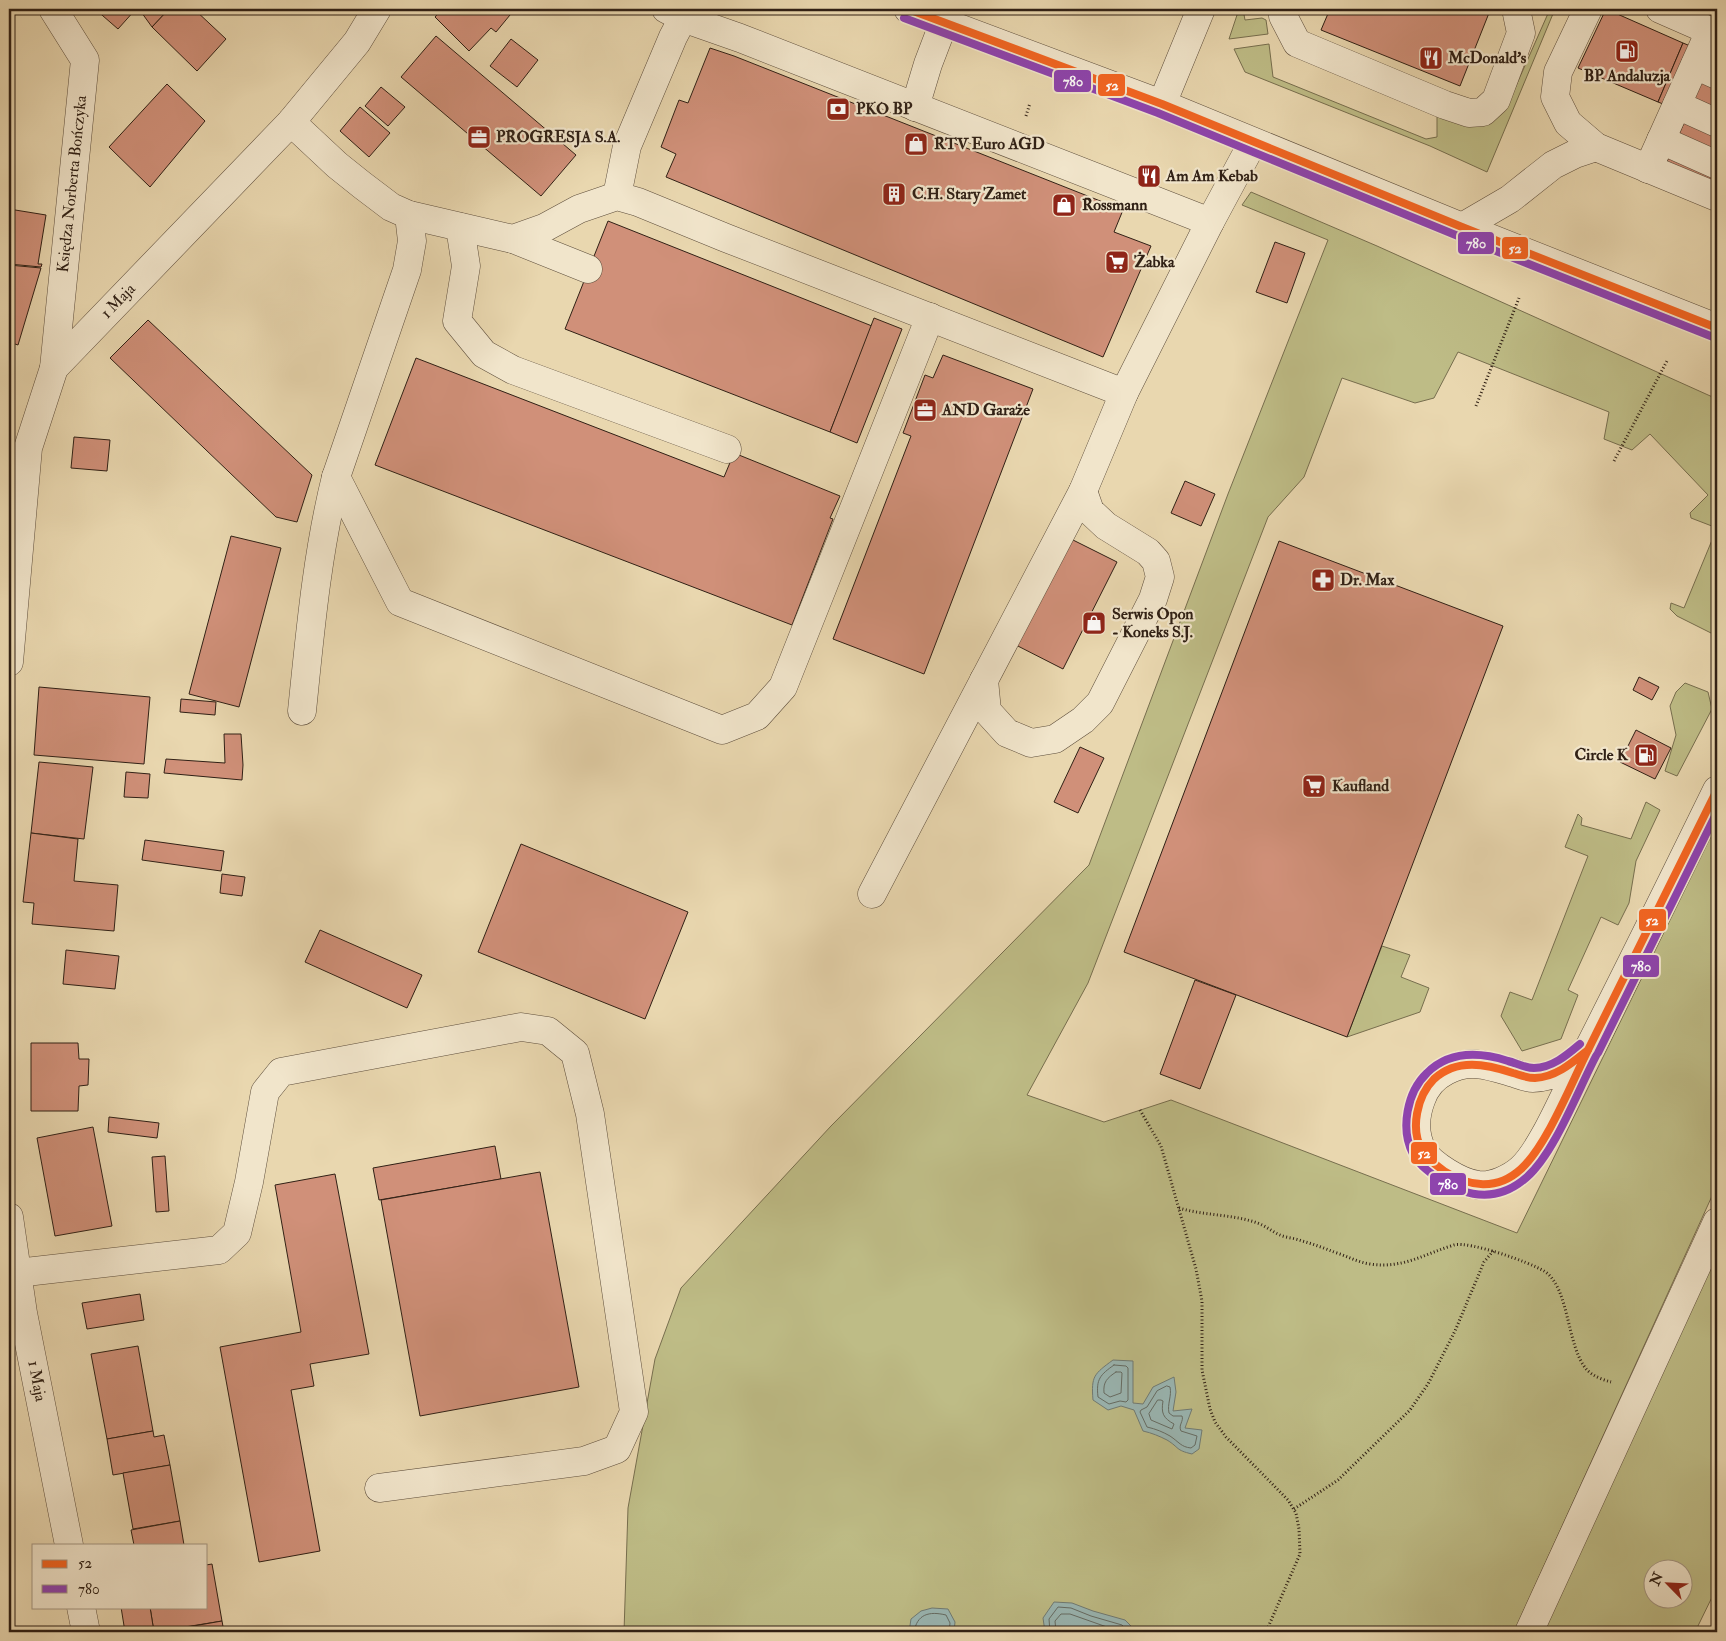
<svg xmlns="http://www.w3.org/2000/svg" width="1726" height="1641" font-family="'IM FELL Double Pica',serif">
  <style>
    .green { fill: #bebc86; stroke: #776e4e; fill-rule: evenodd }
    .water { fill: #9ab7b4; stroke: #707b74 }
    .lines { fill: none; stroke-linecap: round; stroke-linejoin: round }
    .shore { stroke: #656c64; stroke-width: 1 }
    .building { fill: #d09079; stroke: #302015 }
    .minor-casing { stroke: #5e4e3c; stroke-width: 29 }
    .path { stroke: #302015; stroke-width: 3; stroke-dasharray: 1 2.5; stroke-linecap: butt }
    .minor { stroke: #f1e5cb; stroke-width: 28 }
    .bus-1-casing { stroke: #f1e5cb; stroke-width: 11 }
    .bus-2-casing { stroke: #f1e5cb; stroke-width: 11 }
    .bus-1 { stroke: #f26522; stroke-width: 8 }
    .bus-2 { stroke: #8e44ad; stroke-width: 8 }
    .labels { text-anchor: middle; dominant-baseline: central; stroke-width: 4.5; stroke-linejoin: round; paint-order: stroke }
    .poi-label { font-size: 16px; font-weight: bold; fill: #302015; stroke: #f1e5cb; text-anchor: start }
    .street-label { font-size: 16px; fill: #302015; stroke: #f1e5cb }
    .line-badge { stroke: #f1e5cb; stroke-width: 2 }
    .badge-label { font-size: 14px; text-anchor: middle; font-weight: bold; fill: #fff }
  </style>
  <rect width="100%" height="100%" fill="#e9d7af"/>
  <filter id="stains"><feTurbulence type="fractalNoise" baseFrequency=".004" numOctaves="4"/><feColorMatrix values="0 0 0 0 .2 0 0 0 0 .09 0 0 0 0 .02 0 0 0 .5 -.17"/></filter>
  <radialGradient id="worn" r=".72"><stop offset=".6" stop-color="#630" stop-opacity="0"/><stop offset="1" stop-color="#630" stop-opacity=".3"/></radialGradient>
  <g class="green">
    <path d="M1239,9h4l2,11 17,-2 4,2 2,14 -39,5z"/>
    <path d="M1550,9h5l-68,163 -57,-26 -185,-74 -11,-23 35,-5 4,33 153,62 11,-2v-23l71,-10z"/>
    <path d="M1251,192l126,54 340,153v237l-40,-20 -7,-7 1,-6 13,5 33,-80 -26,-10 -1,-5 18,-18 -58,-61 -18,16 -28,-11 5,-27 -151,-60 -24,46 -19,5 -73,-25 -38,99 -36,40 -180,466 -61,112 77,27 67,-22 346,133 200,-409v361l-203,447h-890l4,-124 27,-149 26,-71 150,-162 258,-261 139,-371 100,-254 -86,-35z"/>
    <path d="M1685,683l23,9 4,17 -35,67 -12,-5 11,-36 -6,-29 6,-14z"/>
    <path d="M1646,802l14,8 -24,51 -7,42 -11,22 -17,-8 -33,73 10,5 -17,44 -39,12 -21,-35 9,-24 22,8 56,-144 -23,-9 13,-33 4,4 -1,7 50,14z"/>
    <path d="M1382,946l28,9 -9,22 28,11 -9,24 -73,25z"/>
    <path d="M1717,1241v346l-22,45h-160zM1654,1568h30v30h-30z"/>
  </g>
  <g class="water">
    <path d="M1113,1360l20,1v42l10,1 10,-17 21,-10 2,15 -3,19 19,-2 -7,19 17,2 -3,19 -7,5c-17,-4 -12,-6 -25,-14 -8,-4 -15,-7 -24,-9l-9,-21 -13,-4 -13,4 -15,-10c-2,-24 1,-26 20,-40z"/>
    <path d="M1054,1602l18,1 21,8 32,9 10,10 -1,2h-89l-2,-14z"/>
    <path d="M932,1608l16,1 7,13 -1,10h-45l2,-13 10,-8z"/>
  </g>
  <g class="lines">
    <g class="shore">
      <path d="M1114,1365l12,1 2,2v32l-2,2 -6,-1 -11,3 -11,-7c-2,-18 2,-22 16,-32z"/>
      <path d="M1116,1372h5l1,1 -1,20 -11,4 -6,-4c-1,-11 3,-15 12,-21z"/>
      <path d="M1167,1386l3,1c2,9 -3,17 -1,26l4,3h9c2,5 -4,9 -1,15l16,5 -2,9 -4,3c-10,-1 -12,-6 -21,-12 -7,-4 -14,-7 -23,-9l-7,-15 1,-2 6,-3 10,-16z"/>
      <path d="M1158,1400h3l2,1c-2,12 0,17 11,23l-2,5 -21,-9 -2,-6z"/>
      <path d="M914,1632c3,-18 15,-21 32,-17l4,8 -1,9"/>
      <path d="M1050,1632l-1,-13 9,-12 13,1 20,8 31,9 7,7"/>
      <path d="M1056,1632l-1,-11 6,-7h9l51,18"/>
    </g>
  </g>
  <g class="building">
    <path d="M95,9h38l2,1 -17,19z"/>
    <path d="M139,9h30l-17,18z"/>
    <path d="M169,9h25l32,30 -29,32 -45,-44z"/>
    <path d="M442,9h64l4,6 -14,17 -5,-4 -22,23 -34,-34z"/>
    <path d="M1330,9h148l11,4 -29,73 -139,-56z"/>
    <path d="M1606,9l77,34 -25,59 -80,-34z"/>
    <path d="M436,36l140,119 -35,41 -140,-119z"/>
    <path d="M511,39l27,21 -21,27 -27,-21z"/>
    <path d="M1683,43l34,14v115l-14,32 -46,-20 31,-70 -30,-12z"/>
    <path d="M710,48l24,8 389,154 -9,22 37,14 -48,111 -437,-180 10,-23 -15,-7 18,-47 9,3z"/>
    <path d="M9,61l4,1 -4,82z"/>
    <path d="M167,84l38,37 -55,66 -41,-40z"/>
    <path d="M381,87l24,20 -17,19 -23,-20z"/>
    <path d="M360,107l30,26 -21,24 -29,-26z"/>
    <path d="M9,209l37,6 -8,49h4l-1,3 -32,-3z"/>
    <path d="M608,221l264,105 -42,106 -265,-103z"/>
    <path d="M1275,242l30,11 -18,50 -31,-11z"/>
    <path d="M9,265l32,3 -23,77 -9,-3z"/>
    <path d="M874,318l28,11 -45,114 -27,-11z"/>
    <path d="M148,320l164,155 -15,47 -21,-5 -166,-159z"/>
    <path d="M943,355l90,34 -109,285 -91,-35 78,-203 -8,-3 22,-58 8,3z"/>
    <path d="M416,358l308,119 10,-24 106,43 -10,22 3,1 -41,106 -417,-160z"/>
    <path d="M74,437l36,3 -3,31 -36,-3z"/>
    <path d="M1185,481l30,13 -14,32 -30,-13z"/>
    <path d="M1063,535l54,27 -54,107 -53,-27z"/>
    <path d="M231,536l50,12 -42,159 -50,-13z"/>
    <path d="M1279,541l224,85 -156,411 -223,-85z"/>
    <path d="M1639,677l20,10 -7,13 -19,-10z"/>
    <path d="M39,687l111,10 -6,67 -110,-9z"/>
    <path d="M181,699l35,3 -1,13 -35,-3z"/>
    <path d="M1636,730l35,18 -16,31 -35,-17z"/>
    <path d="M224,734h17l2,31 -1,15 -78,-7 2,-14 59,4z"/>
    <path d="M1080,747l24,11 -26,55 -24,-11z"/>
    <path d="M39,762l54,5 -9,72 -53,-6z"/>
    <path d="M126,772l24,2 -2,24 -24,-1z"/>
    <path d="M31,833l47,6 -4,42 44,4 -4,46 -82,-7 2,-21 -11,-1z"/>
    <path d="M145,840l79,11 -3,20 -79,-11z"/>
    <path d="M521,844l167,68 -43,107 -167,-67z"/>
    <path d="M222,874l23,3 -3,19 -22,-3z"/>
    <path d="M320,930l102,45 -15,33 -102,-46z"/>
    <path d="M66,950l53,6 -4,33 -52,-5z"/>
    <path d="M1195,980l41,15 -36,94 -40,-15z"/>
    <path d="M31,1043h47l1,16h10l-1,26 -9,1 -1,25h-47z"/>
    <path d="M109,1117l50,6 -2,15 -49,-6z"/>
    <path d="M93,1127l19,99 -57,10 -18,-98z"/>
    <path d="M495,1146l6,33 -122,21 -6,-32z"/>
    <path d="M165,1156l4,55 -13,1 -4,-55z"/>
    <path d="M540,1172l39,215 -159,29 -39,-216z"/>
    <path d="M335,1174l34,180 -59,10 4,22 -23,4 29,161 -61,11 -39,-215 81,-15 -26,-147z"/>
    <path d="M140,1294l4,26 -57,9 -5,-26z"/>
    <path d="M138,1346l15,85 -46,8 -16,-85z"/>
    <path d="M153,1431l1,6 10,-2 6,30 -57,10 -6,-36z"/>
    <path d="M170,1465l10,56 -47,8 -10,-56z"/>
    <path d="M180,1521l4,24h-50l-3,-15z"/>
    <path d="M212,1564l10,57 -68,11 -4,-25h56v-42z"/>
    <path d="M121,1607h29l4,25h-29z"/>
    <path d="M222,1621l2,11h-65z"/>
  </g>
  <g class="lines">
    <g class="minor-casing">
      <g id="minor">
        <path d="M53,9l32,51 -31,308"/>
        <path d="M666,9l17,9 57,20 470,184"/>
        <path d="M908,9l254,95 300,123 255,101"/>
        <path d="M1286,9l-3,7 14,27 148,62 24,8 14,-1 13,-12 25,-67 -5,-24"/>
        <path d="M1588,9l-30,63 -3,25 13,26 28,24 121,50"/>
        <path d="M1660,9l57,25"/>
        <path d="M1695,65l22,10"/>
        <path d="M1162,104l39,-95"/>
        <path d="M1677,105l40,18"/>
        <path d="M915,107l13,-43 21,-55"/>
        <path d="M291,122l46,43 25,20 29,22 18,8 104,24 31,-11 35,-19 38,-13 21,6 88,36 398,155"/>
        <path d="M1661,140l56,25"/>
        <path d="M1648,169l62,-138"/>
        <path d="M617,196l10,-50 46,-109 10,-19"/>
        <path d="M460,227l6,39 -9,55 27,33 29,16 214,79"/>
        <path d="M1462,227l48,-28 43,-34 22,-11 21,-7"/>
        <path d="M513,239l75,30"/>
        <path d="M336,477l64,125 322,128 35,-14 26,-29 147,-370"/>
        <path d="M9,662l19,-214 26,-80 237,-246 66,-80 20,-33"/>
        <path d="M984,680l3,31 20,22 24,10 24,-4 28,-19 17,-17 53,-104 7,-22 -4,-16 -8,-9 -42,-26 -16,-15 -7,-20"/>
        <path d="M302,711c8,-78 15,-158 34,-234l71,-207 5,-29 -3,-26"/>
        <path d="M872,894l211,-403 41,-98 86,-171 43,-80"/>
        <path d="M1588,1050c-15,13 -33,28 -55,28 -6,0 -13,-3 -19,-5 -24,-7 -44,-15 -68,-2 -12,6 -21,17 -25,29 -6,16 -7,34 1,50 9,15 39,33 56,35 14,2 33,-7 43,-16 19,-17 41,-68 53,-92 49,-95 96,-191 143,-287"/>
        <path d="M9,1217l14,96 46,232"/>
        <path d="M17,1273l202,-23 18,-17 12,-51 16,-90 16,-20 240,-45 27,4 27,22 15,61 44,298 -17,37 -33,12 -205,27"/>
        <path d="M81,1607l5,25"/>
        <path d="M1529,1632l188,-410"/>
      </g>
    </g>
    <g class="path">
      <path d="M1026,116l4,-13"/>
      <path d="M1476,406l43,-108"/>
      <path d="M1614,461l54,-102"/>
      <path d="M1140,1110l21,36 35,123 6,32v69l8,39 5,13 11,15 62,63 8,13 3,16 1,25 -34,78"/>
      <path d="M1179,1208c26,8 56,6 81,16 7,3 13,8 20,11 7,3 15,3 22,6 11,3 22,7 32,11 13,4 23,10 36,12 33,5 54,-10 84,-19 16,-4 75,17 90,26 26,16 22,75 43,99 6,6 16,10 24,12"/>
      <path d="M1294,1509l44,-29 72,-70 18,-26 27,-53 29,-69 10,-12"/>
    </g>
    <use href="#minor" class="minor"/>
    <g class="bus-1-casing">
      <g id="bus-1">
        <path d="M908,9l254,95 300,123 255,101"/>
        <path d="M1588,1050c-17,34 -41,95 -67,119 -24,22 -52,18 -77,2 -8,-6 -17,-12 -22,-21 -12,-21 -5,-54 12,-71 23,-21 52,-15 79,-6 7,2 14,5 22,5 21,-1 37,-15 53,-28z"/>
        <path d="M1588,1050l129,-260"/>
      </g>
    </g>
    <g class="bus-2-casing">
      <g id="bus-2">
        <path d="M904,18l254,95 300,123 255,101"/>
        <path d="M1580,1044c-13,11 -28,24 -46,24 -9,0 -18,-5 -26,-7 -28,-9 -58,-11 -81,12 -20,19 -27,56 -14,81 5,10 15,17 24,24 30,20 61,25 90,-1 28,-25 51,-87 69,-121"/>
        <path d="M1598,1053l119,-241"/>
      </g>
    </g>
    <use href="#bus-1" class="bus-1"/>
    <use href="#bus-2" class="bus-2"/>
  </g>
  <defs>
    <g id="fuel-square" transform="scale(1.25)"><rect x="-9" y="-9" width="18" height="18" rx="4" fill="#8f2418" stroke="#f1e5cb"/><path d="M-5.5-6h7V0h2V4h1.3V-2.5L3-4.5l.8-.8L6-3V5H2.5V1h-1V6h-7ZM-4.2-4.7v3.2H.2V-4.7Z" fill="#fff"/></g>
    <g id="restaurant-square" transform="scale(1.25)"><rect x="-9" y="-9" width="18" height="18" rx="4" fill="#8f2418" stroke="#f1e5cb"/><path d="M-5-6h1v4h1v-4h1v4h1v-4h1v5L-1.5 .5V6h-2V.5L-5-1ZM5-6V6H3V1.5H1.5Q1.5-4 5-6Z" fill="#fff"/></g>
    <g id="bank-square" transform="scale(1.25)"><rect x="-9" y="-9" width="18" height="18" rx="4" fill="#8f2418" stroke="#f1e5cb"/><path d="M-6-4H6V4H-6ZM0-2.3a2.3 2.3 0 1 0 0 4.6a2.3 2.3 0 1 0 0-4.6Z" fill="#fff"/></g>
    <g id="office-square" transform="scale(1.25)"><rect x="-9" y="-9" width="18" height="18" rx="4" fill="#8f2418" stroke="#f1e5cb"/><path d="M-6-3h4V-5.5h4V-3h4V5H-6ZM-1-4.5V-3h2v-1.5ZM-6 0V1H6V0Z" fill="#fff"/></g>
    <g id="shop-square" transform="scale(1.25)"><rect x="-9" y="-9" width="18" height="18" rx="4" fill="#8f2418" stroke="#f1e5cb"/><path d="M-5-2.5h2.3a2.7 3.5 0 0 1 5.4 0H5L5.5 6h-11ZM-1.5-2.5h3a1.5 2.3 0 0 0-3 0Z" fill="#fff"/></g>
    <g id="building-square" transform="scale(1.25)"><rect x="-9" y="-9" width="18" height="18" rx="4" fill="#8f2418" stroke="#f1e5cb"/><path d="M-4-6H4V6H1V3H-1V6H-4ZM-2.5-4.3h1.7v1.8h-1.7ZM.8-4.3h1.7v1.8H.8ZM-2.5-1h1.7V.8h-1.7ZM.8-1h1.7V.8H.8Z" fill="#fff"/></g>
    <g id="supermarket-square" transform="scale(1.25)"><rect x="-9" y="-9" width="18" height="18" rx="4" fill="#8f2418" stroke="#f1e5cb"/><path d="M-6-5.5h2.5l.6 2H6L4.5 2H-2.5L-4.4-4H-6ZM-1.5 3.2a1.3 1.3 0 1 0 .1 0ZM3 3.2a1.3 1.3 0 1 0 .1 0Z" fill="#fff"/></g>
    <g id="pharmacy-square" transform="scale(1.25)"><rect x="-9" y="-9" width="18" height="18" rx="4" fill="#8f2418" stroke="#f1e5cb"/><path d="M-2-6h4v4h4v4h-4v4h-4v-4h-4v-4h4Z" fill="#fff"/></g>
  </defs>
  <g fill-rule="evenodd">
    <use href="#fuel-square" x="1627" y="51"/>
    <use href="#restaurant-square" x="1431" y="58"/>
    <use href="#bank-square" x="838" y="109"/>
    <use href="#office-square" x="479" y="137"/>
    <use href="#shop-square" x="916" y="144"/>
    <use href="#restaurant-square" x="1149" y="176"/>
    <use href="#building-square" x="894" y="194"/>
    <use href="#shop-square" x="1064" y="205"/>
    <use href="#supermarket-square" x="1117" y="262"/>
    <use href="#office-square" x="925" y="410"/>
    <use href="#pharmacy-square" x="1323" y="580"/>
    <use href="#shop-square" x="1094" y="623"/>
    <use href="#fuel-square" x="1646" y="755"/>
    <use href="#supermarket-square" x="1314" y="786"/>
  </g>
  <g class="labels">
    <g class="poi-label">
      <text x="1448" y="58">McDonald's</text>
      <text x="1627" y="76" text-anchor="middle">BP Andaluzja</text>
      <text x="856" y="109">PKO BP</text>
      <text x="496" y="137">PROGRESJA S.A.</text>
      <text x="934" y="144">RTV Euro AGD</text>
      <text x="1166" y="176">Am Am Kebab</text>
      <text x="912" y="194">C.H. Stary Zamet</text>
      <text x="1082" y="205">Rossmann</text>
      <text x="1134" y="262">Żabka</text>
      <text x="942" y="410">AND Garaże</text>
      <text x="1340" y="580">Dr. Max</text>
      <text x="1112" y="614">Serwis Opon<tspan x="1112" dy="18">- Koneks S.J.</tspan></text>
      <text x="1628" y="755" text-anchor="end">Circle K</text>
      <text x="1332" y="786">Kaufland</text>
    </g>
    <g class="street-label">
      <text transform="translate(72 184) rotate(-84)">Księdza Norberta Bończyka</text>
      <text transform="translate(118 301) rotate(-46)">1 Maja</text>
      <text transform="translate(37 1381) rotate(79)">1 Maja</text>
    </g>
  </g>
  <g class="line-badge">
    <rect x="1053" y="69" width="39" height="24" rx="5" fill="#8e44ad"/>
    <rect x="1097" y="73" width="29" height="24" rx="5" fill="#f26522"/>
    <rect x="1457" y="231" width="38" height="24" rx="5" fill="#8e44ad"/>
    <rect x="1501" y="236" width="28" height="24" rx="5" fill="#f26522"/>
    <rect x="1638" y="908" width="29" height="24" rx="5" fill="#f26522"/>
    <rect x="1622" y="954" width="38" height="24" rx="5" fill="#8e44ad"/>
    <rect x="1410" y="1141" width="28" height="24" rx="5" fill="#f26522"/>
    <rect x="1429" y="1172" width="38" height="24" rx="5" fill="#8e44ad"/>
  </g>
  <g class="badge-label">
    <text x="1073" y="86">780</text>
    <text x="1112" y="90">52</text>
    <text x="1476" y="248">780</text>
    <text x="1515" y="253">52</text>
    <text x="1652" y="925">52</text>
    <text x="1641" y="971">780</text>
    <text x="1424" y="1158">52</text>
    <text x="1448" y="1189">780</text>
  </g>
  <rect width="1726" height="1641" fill="none" stroke="#e9d7af" stroke-width="30"/>
  <rect x="10" y="10" width="1706" height="1621" fill="none" stroke="#302015" stroke-width="2.5"/>
  <rect x="15" y="15" width="1696" height="1611" fill="none" stroke="#302015"/>
  <rect x="32" y="1544" width="175" height="65" fill="#f1e5cb" stroke="#a49682"/>
  <rect x="42" y="1560" width="25" height="8" fill="#f26522" stroke="#a49682"/>
  <text x="78" y="1568" font-size="15" fill="#302015">52</text>
  <rect x="42" y="1585" width="25" height="8" fill="#8e44ad" stroke="#a49682"/>
  <text x="78" y="1594" font-size="15" fill="#302015">780</text>
  <g transform="translate(1668 1584) rotate(294)"><circle r="24" fill="#f1e5cb" stroke="#a49682"/>
  <path d="M0-4L9 19L0 12L-9 19Z" fill="#8f2418"/>
  <text y="-8" font-size="14" font-weight="bold" text-anchor="middle" fill="#302015">N</text>
  </g>
  <rect width="100%" height="100%" filter="url(#stains)"/>
  <rect width="100%" height="100%" fill="url(#worn)"/>
</svg>
